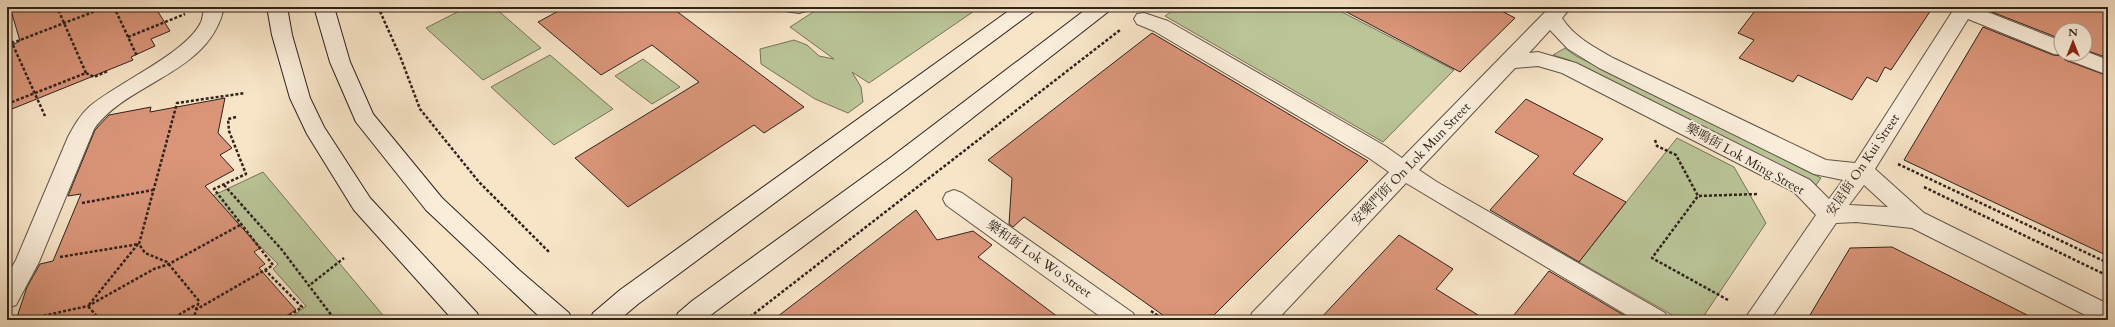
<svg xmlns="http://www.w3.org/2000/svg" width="2115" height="327" font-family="Cardo,'Noto Serif SC',serif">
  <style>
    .green { fill: #bac598; stroke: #74745a }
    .building { fill: #da9579; stroke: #2f221c }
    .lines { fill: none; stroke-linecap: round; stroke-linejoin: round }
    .street-casing { stroke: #615347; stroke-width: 2 }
    .secondary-casing { stroke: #2f221c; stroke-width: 2 }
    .path { stroke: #2f221c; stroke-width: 2.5; stroke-dasharray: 3 2; stroke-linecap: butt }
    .street { fill: #faeedb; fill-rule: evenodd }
    .secondary { fill: #faeedb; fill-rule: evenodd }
    .labels { text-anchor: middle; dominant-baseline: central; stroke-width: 4; stroke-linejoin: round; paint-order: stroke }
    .street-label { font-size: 13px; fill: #2f221c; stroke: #faeedb }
  </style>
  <rect width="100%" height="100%" fill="#f8e5c8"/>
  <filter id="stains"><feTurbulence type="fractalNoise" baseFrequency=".005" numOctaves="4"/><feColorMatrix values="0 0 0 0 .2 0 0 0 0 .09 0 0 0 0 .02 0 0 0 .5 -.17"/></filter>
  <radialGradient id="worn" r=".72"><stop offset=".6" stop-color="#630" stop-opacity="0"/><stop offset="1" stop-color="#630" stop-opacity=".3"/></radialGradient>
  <g class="green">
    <path d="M467,7h27l47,41 -58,32 -57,-52z"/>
    <path d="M821,7h159l-111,76 -17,-11 9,15 2,15 -15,11 -33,-14 -54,-35 -1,-15 34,-9 13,5 12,11 15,3 -44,-32z"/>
    <path d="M1177,7h170l-5,5 112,58 -71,72 -218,-126z"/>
    <path d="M1565,48l11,8 245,122 -5,7 -24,-14 -223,-111 -16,-5z"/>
    <path d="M550,55l63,54 -59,36 -63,-58z"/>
    <path d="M643,59l37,28 -28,17 -37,-28z"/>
    <path d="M1677,138l57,29 32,56 -65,97h-20l-102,-58z"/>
    <path d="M263,172l124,148h-99l18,-14 -33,-37 5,-5 -68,-67z"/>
  </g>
  <g class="building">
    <path d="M10,7h145l15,24 -19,8 4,7 -24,11 2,3 -126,51v-63l13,-7z"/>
    <path d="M566,7h105l133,100 -40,26 -10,-8 -126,82 -53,-49 124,-76 -47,-37 -51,30 -63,-53z"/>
    <path d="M1337,7h157l21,11 -55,54z"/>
    <path d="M1758,7h175l-42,63 -6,-3 -8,15 -10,-5 -15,23 -54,-25 -5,7 -54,-24 15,-18 -16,-7z"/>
    <path d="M1996,7h112v51l-23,-8v-20h-24v9l-69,-27z"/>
    <path d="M1983,27l70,28 10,1 2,4 43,16v180l-204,-96z"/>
    <path d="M1152,33l216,128 -154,154 -47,3 -143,-101 -11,10 -4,-3 3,-46 -24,-18z"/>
    <path d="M225,98l-7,35 14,15 -12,7 14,15 -29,16 55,62 -6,4 11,12 -6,4 37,42 -17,10h-263l11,-33 13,-23 13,-3 28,-67 -13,2 27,-66 14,-15 42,-8 -1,5z"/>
    <path d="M1526,99l77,40 -30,35 53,28 -47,60 -89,-52 49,-54 -44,-24z"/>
    <path d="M916,210l21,30 36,-9 19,14 -14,12 84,63h-289z"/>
    <path d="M1399,235l54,34 -17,20 50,31h-167z"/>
    <path d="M1892,247l145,73h-230l43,-72z"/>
    <path d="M1549,271l66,39 17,10h-122z"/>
  </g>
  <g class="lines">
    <g class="street-casing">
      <g id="street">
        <path d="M204,7h20c-14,67 -96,74 -130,122l-55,133 -23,43 -9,3v-32l9,-16 52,-123c6,-11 12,-22 21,-30 28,-24 98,-54 112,-85 2,-4 2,-10 3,-15z"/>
        <path d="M782,7h27l-3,4 -7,2 -14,-2z"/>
        <path d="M1550,7h21l-9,11c12,19 32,29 51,40l213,102 29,3 97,-151 -5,-5h28l86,34v13h24v-3l23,9v15l-42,-16 -2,-4 -10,-1 -86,-35 -93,150 49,44 184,91v16h-13l-183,-92 -56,-6 -20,1 -66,97h-26l72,-105 -22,-23 -232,-119 -24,-7 -23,2 -96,102 18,12 228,131 3,7h-33l-229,-137 -129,137h-28l3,-7 137,-141 -20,-14 -215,-127 -17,-7 -3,-5 3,-5 7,-1 24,8 217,125 17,12zM1550,30l18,19 31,19 215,106 29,6 -14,19 -19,-19 -234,-117 -38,-11 -9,1zM1864,185l24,22 -39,-2z"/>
        <path d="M954,190l8,3 171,120 3,7h-31l-159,-115 -3,-6 3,-6z"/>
      </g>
    </g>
    <g class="secondary-casing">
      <g id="secondary">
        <path d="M267,7h20l5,28 18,63 14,29 46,71 107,115 3,7h-27l-99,-110 -47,-76 -17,-36 -18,-63z"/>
        <path d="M314,7h20l16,55 23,52 69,84 77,72 50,43 3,7h-29l-117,-110 -70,-88 -26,-60z"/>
        <path d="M1014,7h23l-3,4 -396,293 -19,16h-29l3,-7 27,-23z"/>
        <path d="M1089,7h23l-3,4 -203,159 -202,150h-29l3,-7 14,-12 198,-143z"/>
      </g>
    </g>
    <g class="path">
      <path d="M114,7l23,49"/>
      <path d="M378,7l22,49 20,53 59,73 71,71"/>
      <path d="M7,26l5,17 33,73"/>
      <path d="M128,37l57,-23"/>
      <path d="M7,45l99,-38"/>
      <path d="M86,73l8,4 14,-6"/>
      <path d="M7,104l79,-31 -29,-66"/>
      <path d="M236,117l-8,2 1,12 17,43 -32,15 59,76 -8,5"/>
      <path d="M1655,140l2,6 19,9 22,41"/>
      <path d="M1898,164l210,99"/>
      <path d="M224,185l58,65 53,70"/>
      <path d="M1924,187l184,89"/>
      <path d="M82,203l71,-13"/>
      <path d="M60,257l79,-13"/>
      <path d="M311,284l33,-26"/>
      <path d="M1728,300l-76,-42 46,-62 60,-2"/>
      <path d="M1151,311l13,9"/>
      <path d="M24,320l64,-14 66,-37 15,-5 73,-40"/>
      <path d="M100,320l-12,-14 50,-62"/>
      <path d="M170,320l24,-14 3,3 68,-39 37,37 -19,13"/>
      <path d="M193,320l6,-19 -32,-39 -22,-9 -6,-9 38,-141 68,-10"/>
      <path d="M746,320l374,-290"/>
    </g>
    <use href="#street" class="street"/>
    <use href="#secondary" class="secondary"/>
  </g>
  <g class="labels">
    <g class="street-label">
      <text transform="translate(1745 159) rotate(29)">樂鳴街 Lok Ming Street</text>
      <text transform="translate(1411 164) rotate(-46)">安樂門街 On Lok Mun Street</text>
      <text transform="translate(1863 165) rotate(-56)">安居街 On Kui Street</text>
      <text transform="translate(1039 259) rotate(35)">樂和街 Lok Wo Street</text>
    </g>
  </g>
  <rect width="2115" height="327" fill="none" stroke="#f8e5c8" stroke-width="24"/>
  <rect x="8" y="8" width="2099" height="311" fill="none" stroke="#2f221c" stroke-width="2"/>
  <rect x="12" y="12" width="2091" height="303" fill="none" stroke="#2f221c"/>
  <g transform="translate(2073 42)"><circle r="19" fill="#faeedb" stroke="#a99c8f"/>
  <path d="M0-3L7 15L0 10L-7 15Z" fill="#8f2418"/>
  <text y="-6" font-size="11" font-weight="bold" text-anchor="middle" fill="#2f221c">N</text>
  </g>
  <rect width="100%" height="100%" filter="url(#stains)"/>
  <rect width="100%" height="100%" fill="url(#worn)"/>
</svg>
